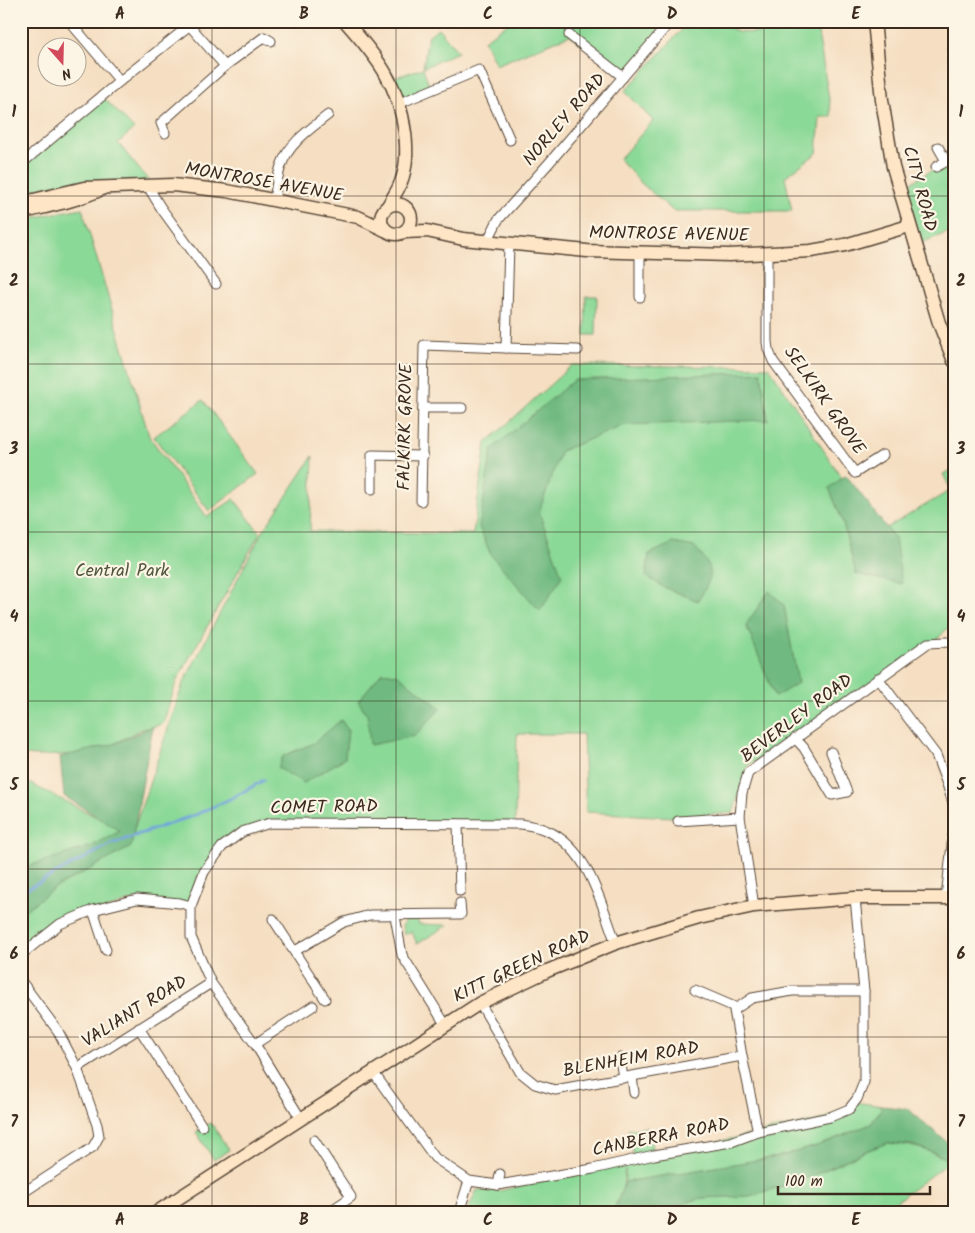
<svg xmlns="http://www.w3.org/2000/svg" width="975" height="1233" font-family="Kalam,sans-serif">
  <style>
    .green { fill: #8bd997; stroke: #63825a }
    .forest { fill: #70b980; stroke: #56724f }
    .lines { fill: none; stroke-linecap: round; stroke-linejoin: round }
    .stream { stroke: #71a2dc; stroke-width: 3 }
    .street-casing { stroke: #574536; stroke-width: 11 }
    .secondary-casing { stroke: #574536; stroke-width: 15 }
    .street { stroke: #fff; stroke-width: 9 }
    .secondary { stroke: #fde5c5; stroke-width: 12 }
    .grid { fill: none; stroke: #3b2a1e; stroke-width: 1; stroke-opacity: 0.55 }
    .labels { text-anchor: middle; dominant-baseline: central; stroke-width: 4.5; stroke-linejoin: round; paint-order: stroke }
    .street-label { font-size: 18px; fill: #3b2a1e; stroke: #fcf5e5 }
    .park-label { font-size: 18px; fill: #4f563c; stroke: #fcf5e5 }
    .neatline { fill: none; stroke: #3b2a1e; stroke-width: 2 }
    .grid-label { font-size: 16px; text-anchor: middle; font-weight: bold; fill: #3b2a1e }
  </style>
  <rect width="100%" height="100%" fill="#fcf5e5"/>
  <filter id="ink" filterUnits="userSpaceOnUse"><feTurbulence type="fractalNoise" baseFrequency=".02" numOctaves="2"/><feDisplacementMap in="SourceGraphic" scale="10" xChannelSelector="R" yChannelSelector="G"/><feConvolveMatrix kernelMatrix="1 2 1 2 8 2 1 2 1" color-interpolation-filters="sRGB"/></filter>
  <filter id="wash" filterUnits="userSpaceOnUse"><feTurbulence type="fractalNoise" baseFrequency=".0096" numOctaves="4" result="noise"/><feDisplacementMap in="SourceGraphic" scale="20" xChannelSelector="R" yChannelSelector="G"/><feGaussianBlur stdDeviation="1.12" result="paint"/><feColorMatrix in="noise" values="0 0 0 0 0 0 0 0 0 0 0 0 0 0 0 0 0 1.4 0 .05"/><feComposite in="paint" operator="in"/></filter>
  <g filter="url(#wash)">
    <rect width="100%" height="100%" fill="#f5dec1"/>
    <g class="green">
      <path d="M511,21h160l-48,56 -53,-42 -74,30 -12,-25z"/>
      <path d="M690,21h29l19,11 20,1 37,-12h21l16,96h-12l-3,36 -32,24 7,34h-119l-33,-29 -21,-23 34,-38 -28,-30z"/>
      <path d="M438,28l20,24 -35,16 8,23 -31,12 -10,-24 33,-11 5,-32z"/>
      <path d="M102,96l32,33 -16,14 30,37 -127,24v-43z"/>
      <path d="M952,158l2,72 -38,15 -17,-55z"/>
      <path d="M82,208l67,228 58,81 27,-18 26,34 -83,147 -14,44 -23,6 -30,16 -32,8 -38,2 -19,-1v-535z"/>
      <path d="M586,296h11l-1,39h-11z"/>
      <path d="M572,365l197,2 109,166 73,-43 -8,-16 11,-5v152l-20,22 -139,95 -47,27 -15,48 -60,4 -87,-5 -3,-78h-66l-2,90 -245,-1 -48,24 -31,59 -54,-7 -77,25 -39,31v-176l111,56 51,-151 77,-148 53,-80 -3,75 163,3 13,-91z"/>
      <path d="M203,400l55,74 -49,37 -55,-74z"/>
      <path d="M406,920h12l1,4 29,1 -31,19 -5,-12 -8,2 -2,-8z"/>
      <path d="M854,1102l29,4 -12,18 -54,22 -40,11 -152,25v-13l-2,19 -10,24h-146l10,-22 22,1 135,-32 -6,-29 19,-3 7,28 170,-36z"/>
      <path d="M211,1123l18,27 -15,10 -18,-28z"/>
      <path d="M887,1143c25,2 41,6 63,18l-68,51h-226l45,-14 48,-2 54,-16 63,-29z"/>
    </g>
    <g class="forest">
      <path d="M761,372l7,48 -143,5 -64,26 -22,61 23,64 -22,35 -49,-56 -12,-28 13,-78 82,-69z"/>
      <path d="M846,475l49,64 7,45 -46,-10 -14,-54 -13,-32z"/>
      <path d="M673,543l22,4c21,25 19,27 3,54l-35,-14 -17,-11 3,-22z"/>
      <path d="M769,591l15,14 14,78 -23,14 -29,-72z"/>
      <path d="M382,672l15,2 44,34 -26,28 -45,9 -3,-31 -9,-13z"/>
      <path d="M341,720l7,10 -3,28 -41,25 -26,-15 5,-12 31,-13z"/>
      <path d="M153,726l-22,121 -78,42 -32,24v-42l10,-6 61,-19 28,-15 -56,-35 -4,-39 54,-13z"/>
      <path d="M883,1106l25,3 46,39v10l-4,3 -17,-9 -22,-7 -24,-2 -21,8 -63,29 -54,16 -48,2 -45,14h-43l12,-30 152,-25 40,-11 54,-22z"/>
    </g>
    <g class="lines">
      <path class="stream" d="M21,892l90,-48 84,-29 39,-18 30,-17"/>
    </g>
  </g>
  <g filter="url(#ink)">
    <g class="lines">
      <g class="street-casing">
        <g id="street">
          <path d="M69,21l51,60"/>
          <path d="M190,26l35,40 39,-29 7,4"/>
          <path d="M569,35l54,42"/>
          <path d="M953,49l1,-1"/>
          <path d="M400,103l79,-33 31,70"/>
          <path d="M165,133l-4,-10 64,-57"/>
          <path d="M938,147l8,14"/>
          <path d="M21,164l99,-83 75,-60"/>
          <path d="M936,167l18,-10"/>
          <path d="M147,185l14,23 55,76"/>
          <path d="M274,200c2,-11 3,-23 7,-34 7,-22 29,-37 47,-51"/>
          <path d="M487,242l11,-22 51,-57 122,-142"/>
          <path d="M767,254v88l1,7 5,12 82,112 28,-18"/>
          <path d="M640,297v-43"/>
          <path d="M506,348l72,2"/>
          <path d="M423,408h39"/>
          <path d="M372,489v-34l51,1"/>
          <path d="M421,501l3,-156 82,3 3,-104"/>
          <path d="M878,678l58,77 11,29 7,22"/>
          <path d="M795,738l9,10 28,47 15,-3 -16,-40"/>
          <path d="M678,821l62,-4"/>
          <path d="M458,824l2,67"/>
          <path d="M946,897l8,-70"/>
          <path d="M754,906l-14,-89 2,-24 6,-20 180,-130 19,-1 7,2"/>
          <path d="M93,910l13,40"/>
          <path d="M395,916l7,39 43,69"/>
          <path d="M273,919l52,80"/>
          <path d="M295,951l49,-29 26,-7 91,-1 -1,-11"/>
          <path d="M21,955l39,-31 33,-14 44,-11 43,4 11,3"/>
          <path d="M21,981l37,50 19,37 20,57 2,11 -6,11 -72,47"/>
          <path d="M695,990l42,18"/>
          <path d="M480,1003l40,69 15,12 20,6 187,-34"/>
          <path d="M139,1028l63,98"/>
          <path d="M255,1044l58,-38"/>
          <path d="M620,1058l3,20"/>
          <path d="M77,1068l134,-85"/>
          <path d="M373,1072l62,86 34,23 29,4 95,-16 61,-14 77,-13 27,-10 72,-15 19,-8 8,-10 7,-17v-91l-9,-93"/>
          <path d="M632,1076l2,17"/>
          <path d="M301,1119l-46,-75 -44,-61 -20,-46v-31l13,-34 18,-25 20,-15 28,-9 251,1c6,1 13,2 19,4 48,15 60,74 76,115"/>
          <path d="M758,1132l-16,-76 -8,-46 18,-12 40,-7h72"/>
          <path d="M314,1140l37,57 -22,15"/>
          <path d="M498,1185l2,-11"/>
          <path d="M459,1212l10,-31"/>
        </g>
      </g>
      <g class="secondary-casing">
        <g id="secondary">
          <path d="M345,21c32,36 54,63 60,112 2,16 2,34 -4,49 -3,9 -9,16 -13,24"/>
          <path d="M874,21l8,79 11,67 46,156 15,38"/>
          <circle cx="396" cy="219" r="15"/>
          <path d="M21,205l4,-3 59,-14 89,-3 54,6 131,26 27,13"/>
          <path d="M21,211h7c25,-6 50,-11 74,-22"/>
          <path d="M404,232l23,-1 36,8 124,12 142,4 82,-4 34,-6 64,-19"/>
          <path d="M157,1212l323,-209 67,-32 69,-28 83,-25 55,-12 101,-8h99"/>
        </g>
      </g>
      <use href="#street" class="street"/>
      <use href="#secondary" class="secondary"/>
    </g>
  </g>
  <path class="grid" d="M212,21v1191M396,21v1191M580,21v1191M764,21v1191M21,196h933M21,364h933M21,532h933M21,701h933M21,869h933M21,1037h933"/>
  <g class="labels">
    <g class="street-label">
      <text transform="translate(565 120) rotate(-49)">NORLEY ROAD</text>
      <text transform="translate(264 183) rotate(10)">MONTROSE AVENUE</text>
      <text transform="translate(919 189) rotate(75)">CITY ROAD</text>
      <text transform="translate(669 235) rotate(1)">MONTROSE AVENUE</text>
      <text transform="translate(824 401) rotate(55)">SELKIRK GROVE</text>
      <text transform="translate(406 427) rotate(-89)">FALKIRK GROVE</text>
      <text transform="translate(797 719) rotate(-37)">BEVERLEY ROAD</text>
      <text transform="translate(324 808) rotate(-1)">COMET ROAD</text>
      <text transform="translate(522 967) rotate(-25)">KITT GREEN ROAD</text>
      <text transform="translate(135 1012) rotate(-32)">VALIANT ROAD</text>
      <text transform="translate(631 1060) rotate(-10)">BLENHEIM ROAD</text>
      <text transform="translate(661 1138) rotate(-11)">CANBERRA ROAD</text>
    </g>
    <g class="park-label">
      <text x="122" y="571">Central Park</text>
    </g>
  </g>
  <rect width="975" height="1233" fill="none" stroke="#fcf5e5" stroke-width="55"/>
  <g transform="translate(62 62) rotate(160)"><circle r="24" fill="#fcf5e5" stroke="#afa495"/>
  <path d="M0-4L9 19L0 12L-9 19Z" fill="#d1495b"/>
  <text y="-8" font-size="14" font-weight="bold" text-anchor="middle" fill="#3b2a1e">N</text>
  </g>
  <path d="M778 1186v8h152v-8" fill="none" stroke="#3b2a1e" stroke-width="2.5"/>
  <text x="785" y="1186" font-size="15" fill="#3b2a1e" stroke="#fcf5e5" stroke-width="4" paint-order="stroke">100 m</text>
  <rect x="28" y="28" width="920" height="1178" class="neatline"/>
  <g class="grid-label">
    <text x="120" y="19">A</text>
    <text x="304" y="19">B</text>
    <text x="488" y="19">C</text>
    <text x="672" y="19">D</text>
    <text x="856" y="19">E</text>
    <text x="14" y="117">1</text>
    <text x="961" y="117">1</text>
    <text x="14" y="286">2</text>
    <text x="961" y="286">2</text>
    <text x="14" y="454">3</text>
    <text x="961" y="454">3</text>
    <text x="14" y="622">4</text>
    <text x="961" y="622">4</text>
    <text x="14" y="790">5</text>
    <text x="961" y="790">5</text>
    <text x="14" y="959">6</text>
    <text x="961" y="959">6</text>
    <text x="14" y="1127">7</text>
    <text x="961" y="1127">7</text>
    <text x="120" y="1225">A</text>
    <text x="304" y="1225">B</text>
    <text x="488" y="1225">C</text>
    <text x="672" y="1225">D</text>
    <text x="856" y="1225">E</text>
  </g>
</svg>
